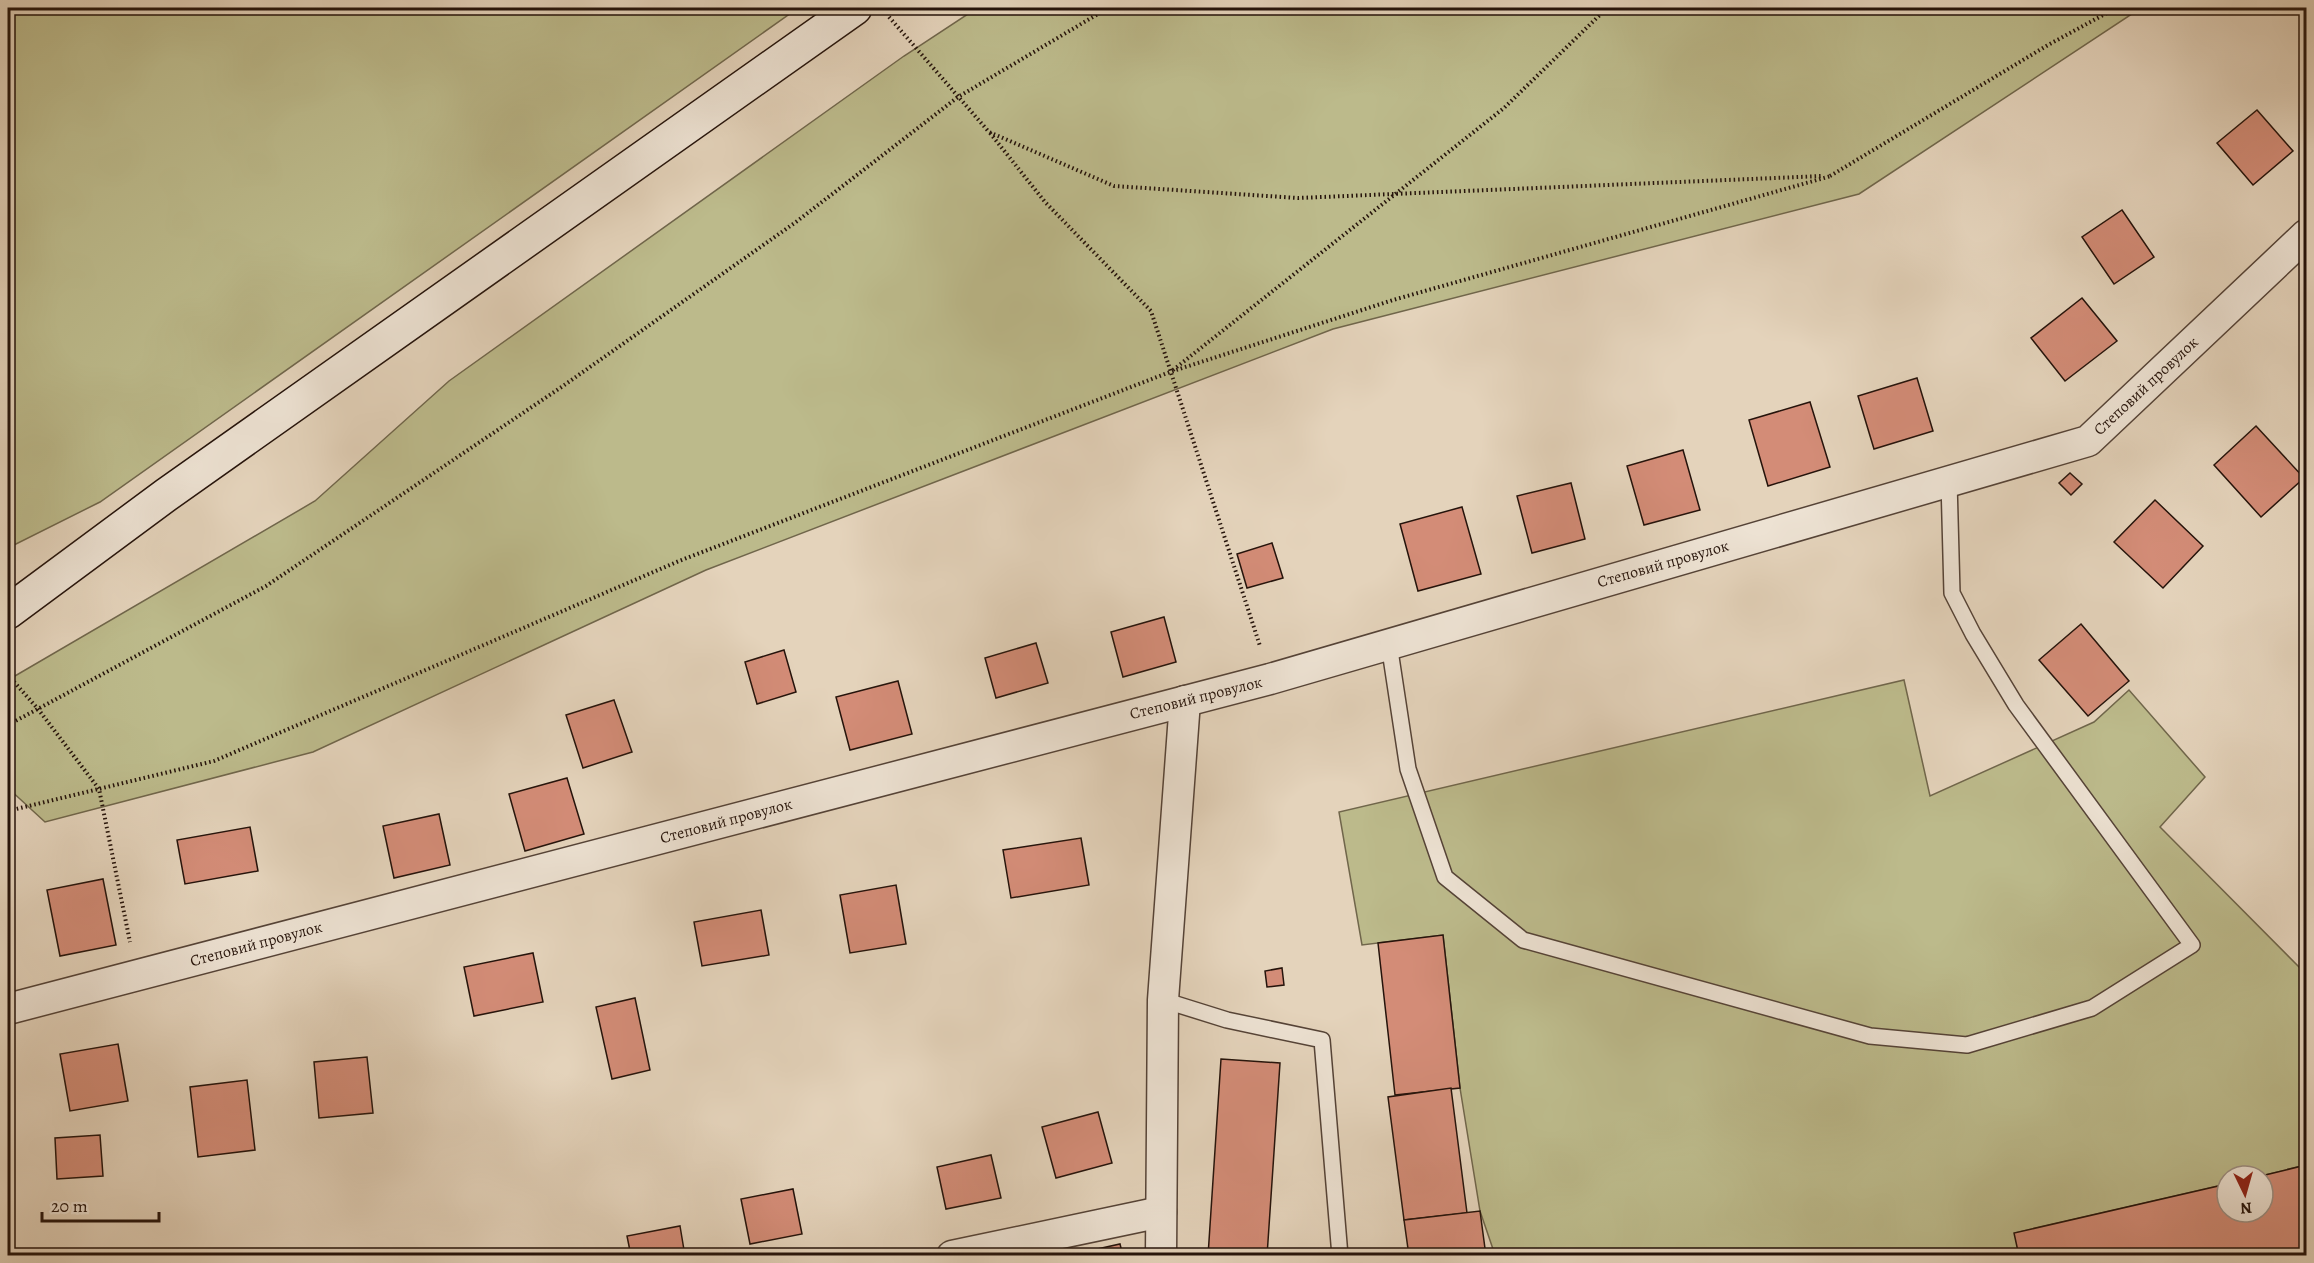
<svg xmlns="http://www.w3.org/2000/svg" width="2314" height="1263" font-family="Alegreya,serif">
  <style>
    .green { fill: #bcba8b; stroke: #70664b; stroke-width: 1.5 }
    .building { fill: #d38c77; stroke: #25130b; stroke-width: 1.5 }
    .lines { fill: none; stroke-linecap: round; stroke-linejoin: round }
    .lane-casing { stroke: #554337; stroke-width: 18 }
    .street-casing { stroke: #554337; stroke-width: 33 }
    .secondary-casing { stroke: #25130b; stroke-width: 36 }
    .path { stroke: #25130b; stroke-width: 4; stroke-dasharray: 1.5 3; stroke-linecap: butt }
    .lane { stroke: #ede2d3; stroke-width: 15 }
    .street { stroke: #ede2d3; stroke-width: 30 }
    .secondary { stroke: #ede2d3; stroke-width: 33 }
    .labels { text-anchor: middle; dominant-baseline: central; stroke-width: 4.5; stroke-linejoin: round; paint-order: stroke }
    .street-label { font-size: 16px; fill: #25130b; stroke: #ede2d3 }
  </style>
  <rect width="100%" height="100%" fill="#e4d3bb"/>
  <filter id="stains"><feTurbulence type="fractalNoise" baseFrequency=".00333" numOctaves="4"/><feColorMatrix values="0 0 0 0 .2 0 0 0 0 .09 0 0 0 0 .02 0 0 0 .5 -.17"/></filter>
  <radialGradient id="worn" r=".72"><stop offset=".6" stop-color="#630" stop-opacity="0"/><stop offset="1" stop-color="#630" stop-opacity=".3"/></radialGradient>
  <g class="green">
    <path d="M8,8h790l-698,494 -92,46z"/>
    <path d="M977,8h1164l-282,186 -526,135 -627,241 -393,182 -268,70 -37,-34v-108l307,-179 134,-120 455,-325z"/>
    <path d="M1904,680l26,116 164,-74 35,-32 76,87 -45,50 146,147v191l-45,11h-34v8l-212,49 4,22h-524l-15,-44 -20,-123 -17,-153 -81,10 -23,-133z"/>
  </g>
  <g class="building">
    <path d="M2257,110l36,41 -40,34 -36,-42z"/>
    <path d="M2122,210l32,47 -40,27 -32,-47z"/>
    <path d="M2082,298l35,43 -52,40 -34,-43z"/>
    <path d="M1917,378l16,53 -59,18 -16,-53z"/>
    <path d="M1810,402l20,65 -62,19 -19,-66z"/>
    <path d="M2256,426l48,52 -43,39 -47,-52z"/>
    <path d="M1683,450l17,60 -56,15 -17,-59z"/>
    <path d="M2070,473l12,11 -11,11 -12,-12z"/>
    <path d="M1571,483l14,56 -53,14 -15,-57z"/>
    <path d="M2155,500l48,46 -40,42 -49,-46z"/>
    <path d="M1462,507l19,67 -63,17 -18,-67z"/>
    <path d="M1272,543l11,35 -36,10 -10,-34z"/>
    <path d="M1164,617l12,45 -53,15 -12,-45z"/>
    <path d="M2081,624l48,57 -41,35 -49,-56z"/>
    <path d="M1036,643l12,40 -52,15 -11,-40z"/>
    <path d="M784,650l12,42 -39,12 -12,-42z"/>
    <path d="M898,681l14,53 -62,16 -14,-53z"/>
    <path d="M614,700l18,52 -49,16 -17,-53z"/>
    <path d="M567,778l17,56 -59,17 -16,-57z"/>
    <path d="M439,814l11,51 -56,13 -11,-52z"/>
    <path d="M250,827l8,44 -73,13 -8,-44z"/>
    <path d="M1081,838l8,47 -78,13 -8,-48z"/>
    <path d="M103,879l13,66 -56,11 -13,-66z"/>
    <path d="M896,885l10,59 -56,9 -10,-58z"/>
    <path d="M761,910l8,45 -67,11 -8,-44z"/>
    <path d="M1443,935l17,153 -65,7 -17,-152z"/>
    <path d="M533,953l10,49 -69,14 -10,-49z"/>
    <path d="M1282,968l2,17 -17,2 -2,-16z"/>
    <path d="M635,998l15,72 -38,9 -16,-72z"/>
    <path d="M118,1044l10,57 -58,10 -10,-57z"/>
    <path d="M367,1057l6,56 -54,5 -5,-56z"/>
    <path d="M1221,1059l59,4 -13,193h-59z"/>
    <path d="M247,1080l8,70 -57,7 -8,-70z"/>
    <path d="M1451,1088l16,125 -63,7 -16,-123z"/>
    <path d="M1098,1112l14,51 -56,15 -14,-51z"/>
    <path d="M100,1135l3,41 -46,3 -2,-41z"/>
    <path d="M991,1155l10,43 -55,11 -9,-42z"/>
    <path d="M2306,1165v86l-21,5h-266l-5,-23 213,-49v28h36v-36h-2z"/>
    <path d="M793,1189l9,45 -52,10 -9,-45z"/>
    <path d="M1480,1211l6,45h-77l-5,-36z"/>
    <path d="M680,1226l5,30h-54l-4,-20z"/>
    <path d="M1120,1244l3,12h-57z"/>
  </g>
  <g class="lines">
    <g class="lane-casing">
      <g id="lane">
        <path d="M1389,644l19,125 37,108 78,63 347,96 97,9 125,-37 100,-63 -176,-240 -43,-71 -21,-41 -3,-112"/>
        <path d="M1163,1000l64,20 95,20 18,216"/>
      </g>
    </g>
    <g class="street-casing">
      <g id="street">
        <path d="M8,1009l1262,-330 818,-238 218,-206"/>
        <path d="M952,1256l209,-44"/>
        <path d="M1161,1256l2,-256 22,-299"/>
      </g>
    </g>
    <g class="secondary-casing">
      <path id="secondary" d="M8,612l158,-117 689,-487"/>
    </g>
    <g class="path">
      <path d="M889,17l100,115 125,54 184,12 524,-22"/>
      <path d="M990,133l55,69 106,109 109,335"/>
      <path d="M1830,176l218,-131 68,-37"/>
      <path d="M1173,370l331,-262 103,-100"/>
      <path d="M8,675l30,34 61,80 31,153"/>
      <path d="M8,725l258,-139 297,-200 233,-164 162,-125 150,-89"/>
      <path d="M8,811l206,-50 465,-200 491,-189 223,-72 438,-124"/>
    </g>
    <use href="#lane" class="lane"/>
    <use href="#street" class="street"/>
    <use href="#secondary" class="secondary"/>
  </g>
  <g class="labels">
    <g class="street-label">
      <text transform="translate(2146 386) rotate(-43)">Степовий провулок</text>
      <text transform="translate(1663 564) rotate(-16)">Степовий провулок</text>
      <text transform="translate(1196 698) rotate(-14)">Степовий провулок</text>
      <text transform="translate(726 821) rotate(-15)">Степовий провулок</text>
      <text transform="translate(256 944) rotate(-15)">Степовий провулок</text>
    </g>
  </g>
  <rect width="2314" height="1263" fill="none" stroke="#e4d3bb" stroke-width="30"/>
  <rect x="9" y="9" width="2296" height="1245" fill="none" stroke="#25130b" stroke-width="3"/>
  <rect x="15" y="15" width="2284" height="1233" fill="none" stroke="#25130b" stroke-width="1.5"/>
  <g transform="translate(2245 1194) rotate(175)"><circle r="28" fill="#ede2d3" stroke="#9d8f83" stroke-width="1.5"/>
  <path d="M0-4.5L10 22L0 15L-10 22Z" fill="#8f2418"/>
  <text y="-9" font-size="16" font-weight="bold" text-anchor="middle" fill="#25130b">N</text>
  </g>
  <path d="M42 1212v9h117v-9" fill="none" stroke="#25130b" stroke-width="3"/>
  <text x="51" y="1212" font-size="18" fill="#25130b" stroke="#ede2d3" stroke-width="4.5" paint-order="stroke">20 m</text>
  <rect width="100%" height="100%" filter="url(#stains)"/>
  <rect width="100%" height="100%" fill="url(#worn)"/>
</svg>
